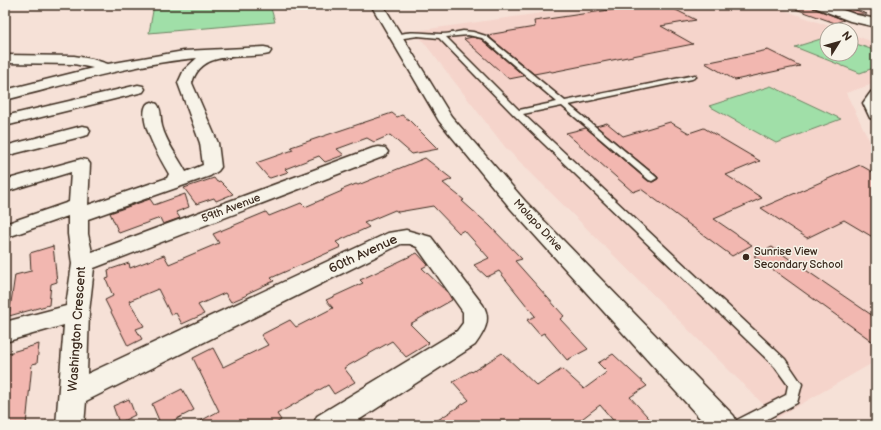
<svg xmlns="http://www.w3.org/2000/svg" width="881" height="430" font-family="'Balsamiq Sans',sans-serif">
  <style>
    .built { fill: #f5d4cb }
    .green { fill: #a0dfa8; stroke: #6e8463 }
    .building { fill: #f2b7b0; stroke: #3b2a1e }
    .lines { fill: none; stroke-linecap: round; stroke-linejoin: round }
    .lane-casing { stroke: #3b2a1e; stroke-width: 3 }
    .street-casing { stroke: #3b2a1e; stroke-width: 3 }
    .lane { fill: #f7f3e8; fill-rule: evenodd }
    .street { fill: #f7f3e8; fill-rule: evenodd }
    .poi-dot { fill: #3b2a1e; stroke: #f7f3e8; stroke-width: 1.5 }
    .labels { text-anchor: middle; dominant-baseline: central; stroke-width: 3; stroke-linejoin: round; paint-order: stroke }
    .street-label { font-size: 11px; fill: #3b2a1e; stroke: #f7f3e8 }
    .poi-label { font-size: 11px; fill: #3b2a1e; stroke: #f7f3e8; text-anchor: start }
    .near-street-label { font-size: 13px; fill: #3b2a1e; stroke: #f7f3e8 }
  </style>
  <rect width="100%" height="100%" fill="#f6e1d7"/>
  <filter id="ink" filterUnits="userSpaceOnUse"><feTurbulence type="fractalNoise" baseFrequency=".025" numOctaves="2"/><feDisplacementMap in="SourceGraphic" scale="8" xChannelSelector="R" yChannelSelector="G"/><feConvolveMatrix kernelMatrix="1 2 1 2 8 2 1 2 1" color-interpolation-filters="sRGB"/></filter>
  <g filter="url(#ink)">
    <path class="built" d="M598,5h172l70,25h-13v24h24v-20l25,9v40l-30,10 30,61v207l-99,57 -272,-271 -90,-116z"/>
    <g class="green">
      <path d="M154,5h116l5,17 -126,11z"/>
      <path d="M827,37v17h24v-12l25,9v16l-16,6 -65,-26z"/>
      <path d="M771,86l70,33 -65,24 -67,-37z"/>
    </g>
    <g class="building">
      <path d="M644,5l4,2 18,-2 30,15 -35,6 32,18 -141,28 -2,-1 -16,3 -47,-39 48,-8 -1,-6z"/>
      <path d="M791,5h19l3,3 31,12 -9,3 -45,-16z"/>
      <path d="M833,5h8l26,9h-10z"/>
      <path d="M472,37l9,2 43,37 -15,3 -45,-40z"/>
      <path d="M768,50l32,16 -65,14 -30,-17z"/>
      <path d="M392,113l5,4 5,-2 7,5 29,29 -26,5 -22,-19 -16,7 -7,-4 -30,11 7,6 -19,7 -6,-6 -34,13 3,3 -18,6 -2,-1 -12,-14 37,-13 -2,-3z"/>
      <path d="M670,122l19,11 15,-5 56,33 -34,14 36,23 -48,21 38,26 -20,11 -91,-67 -8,3 -67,-59 20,-5 62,53 5,1 5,-3v-2l-62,-51 11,-3 16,13z"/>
      <path d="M425,158l27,21 -9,4 21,17 -2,1 27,24 33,34 -7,2 49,55 -4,3 28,30 -21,11 -23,-27 -4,2 -13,-15 8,-4 -36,-45 -12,6 -13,-12 15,-7 -25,-28 -5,3 -26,-27 -35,6 -3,-2 -31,13 5,4 -33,15 5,5 -70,31 3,3 -28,13 1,1 -16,7 -6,-9 -27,12 6,9 -22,10 -6,-11 -5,2 -13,-26 -29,12 15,25 -8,3 6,10 -14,7 -23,-46 8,-4 -7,-17 3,-1 -1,-8 21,-7 1,5 34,-13 5,9 50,-21 -6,-9 53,-22 3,4 32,-13 4,4 37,-16 -1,-1 15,-6 2,1z"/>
      <path d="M860,165l16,9v65l-32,-19 -37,18 -46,-30z"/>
      <path d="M214,178l3,4 3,-1 13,13 -17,7 -2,-3 -18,6 -12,-16z"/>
      <path d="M185,194l4,13 -13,5 4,6 -17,6 -3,-6 -41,15 -9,-20 40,-14 4,6z"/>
      <path d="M53,246l4,36 -6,2 -2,21 -40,11 6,-41 16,-4 -1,-18z"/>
      <path d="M772,247l104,71v26l-122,-88z"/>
      <path d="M417,253l11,12 -6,3 26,25 4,7 -42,24 19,19 -23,14 -14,-16 -48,27 11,14 -21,12 -6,-9 -51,29 4,6 -8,5h-80l26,-14 -26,-53 20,-10 10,19 45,-22 -7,-10 29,-15 6,7 37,-19 -7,-8 37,-17 -3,-3z"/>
      <path d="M39,344l-2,19 -5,1 -6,61h-20l2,-16 -3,2v-57z"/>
      <path d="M502,353l35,33 25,-17 22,20 23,-17 -9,-9 15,-9 34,32 -17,11 25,28h-38l-17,-20 -26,20h-144l39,-25 -16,-18 18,-11 1,1z"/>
      <path d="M182,389l12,21 -29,15h-4l-9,-21z"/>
      <path d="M129,399l6,16 -16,8 -6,-17z"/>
    </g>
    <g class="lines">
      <g class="lane-casing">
        <path id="lane" d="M463,31l10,1 13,4 79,65 130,-26 1,2 -4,2 -123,26 86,71 2,2 -5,3 -3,-1 -87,-74 -39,8 262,245 17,25 -5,19 -41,22h-21l2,-5 49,-25 2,-10 -13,-18 -261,-252 -75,-77 -21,-2 -21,3 -3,-2c12,-8 33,-3 47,-3 7,0 15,-2 22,-3zM468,35l14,3 75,64 -38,8 -73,-73z"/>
      </g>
      <g class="street-casing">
        <g id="street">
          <path d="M371,5h12l68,111 74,85 209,215 4,9h-32l-195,-216 -72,-88z"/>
          <path d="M812,5h17l28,10 19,4v8l-26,-6 -36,-14z"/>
          <path d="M264,47l5,1 2,3 -2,3c-26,6 -67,-6 -77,29l26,60 3,24 -3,4 -8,5 -122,43v15l4,18 281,-104 6,-1 6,1 3,4 -3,4 -291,112 -5,44 -2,62 301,-141 18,-3 25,7 52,68c9,15 1,27 -8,40l-124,80h-38l4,-9 140,-85 6,-8v-11l-46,-65 -7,-3h-9l-315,157 -2,24h-28l8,-100 -59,17v-20l61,-16 6,-42 -4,-30v-18l-63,22v-14l64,-22 2,-30 -66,20v-12l76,-21 6,1 3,4 -2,41 79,-27 2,-4c-8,-14 -33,-55 -22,-70l5,-2 5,2c5,6 3,14 5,22 4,16 16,31 24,46l17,-7 -3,-22 -22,-60 6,-13 13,-12c-66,6 -128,26 -192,42v-10l88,-22 -19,-4 -69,-1v-8l69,1 18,3 16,5 76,-13z"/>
          <path d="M138,85l5,1 2,3 -2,3 -138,34v-10z"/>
          <path d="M876,90v30l-6,-2 -7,-15 8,-11z"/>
          <path d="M82,126l6,1 2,4 -2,4 -83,21v-10z"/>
        </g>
      </g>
      <use href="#lane" class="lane"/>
      <use href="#street" class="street"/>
    </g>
  </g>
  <circle class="poi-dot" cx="746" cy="257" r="4"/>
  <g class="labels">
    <g class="street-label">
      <text transform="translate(231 208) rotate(-21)">59th Avenue</text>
      <text transform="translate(538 225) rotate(47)">Molapo Drive</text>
    </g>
    <g class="poi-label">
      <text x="754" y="251">Sunrise View<tspan x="754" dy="13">Secondary School</tspan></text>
    </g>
    <g class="near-street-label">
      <text transform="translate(363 254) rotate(-25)">60th Avenue</text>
      <text transform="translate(77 329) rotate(-86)">Washington Crescent</text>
    </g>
  </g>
  <rect width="881" height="430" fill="none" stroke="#f7f3e8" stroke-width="20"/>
  <rect x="10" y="10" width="861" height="410" fill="none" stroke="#3b2a1e" stroke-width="1.5" filter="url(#ink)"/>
  <g transform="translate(839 42) rotate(53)"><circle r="19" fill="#f7f3e8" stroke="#aca397"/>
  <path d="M0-3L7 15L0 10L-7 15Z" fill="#3b2a1e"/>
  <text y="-6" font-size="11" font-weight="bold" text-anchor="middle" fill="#3b2a1e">N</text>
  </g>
</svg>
